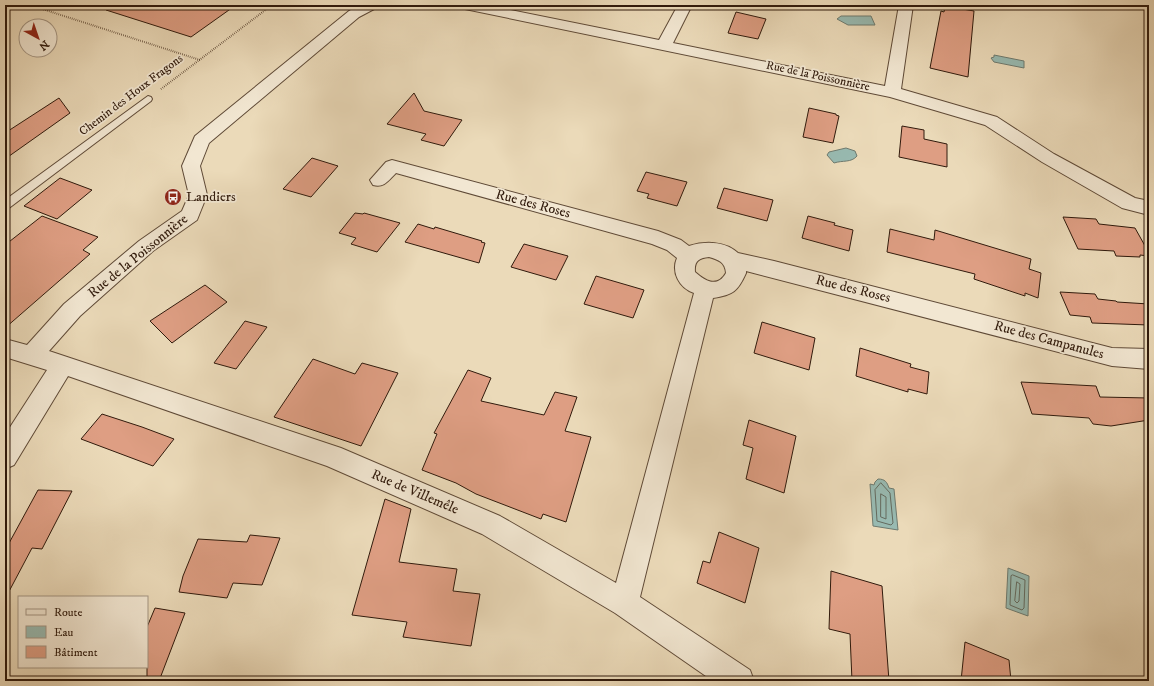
<svg xmlns="http://www.w3.org/2000/svg" width="1154" height="686" font-family="'IM FELL DW Pica',serif">
  <style>
    .water { fill: #98bab1; stroke: #6e7a6f }
    .lines { fill: none; stroke-linecap: round; stroke-linejoin: round }
    .shore { stroke: #646a5e; stroke-width: 1 }
    .building { fill: #de9e83; stroke: #301a0c }
    .service-casing { stroke: #5f4a37; stroke-width: 2 }
    .minor-casing { stroke: #5f4a37; stroke-width: 2 }
    .path { stroke: #301a0c; stroke-width: 2; stroke-dasharray: 0.5 1.5; stroke-linecap: butt }
    .service { fill: #f2e7d2; fill-rule: evenodd }
    .minor { fill: #f2e7d2; fill-rule: evenodd }
    .labels { text-anchor: middle; dominant-baseline: central; stroke-width: 3.5; stroke-linejoin: round; paint-order: stroke }
    .far-street-label { font-size: 12px; fill: #301a0c; stroke: #f2e7d2 }
    .poi-label { font-size: 14px; fill: #301a0c; stroke: #f2e7d2; text-anchor: start }
    .street-label { font-size: 14px; fill: #301a0c; stroke: #f2e7d2 }
  </style>
  <rect width="100%" height="100%" fill="#ebdab9"/>
  <filter id="stains"><feTurbulence type="fractalNoise" baseFrequency=".005" numOctaves="4"/><feColorMatrix values="0 0 0 0 .2 0 0 0 0 .09 0 0 0 0 .02 0 0 0 .5 -.17"/></filter>
  <radialGradient id="worn" r=".72"><stop offset=".6" stop-color="#630" stop-opacity="0"/><stop offset="1" stop-color="#630" stop-opacity=".3"/></radialGradient>
  <g class="water">
    <path d="M841,16h30l4,9h-27l-11,-6z"/>
    <path d="M994,55l30,6v7l-30,-6 -3,-4 3,-1z"/>
    <path d="M846,148l9,3 2,5c-6,7 -14,4 -23,7l-7,-8 2,-3z"/>
    <path d="M878,479c7,0 9,3 11,9l5,1 4,41 -25,-4 -3,-42 4,1 1,-3z"/>
    <path d="M1008,568l21,8 -1,40 -22,-8z"/>
  </g>
  <g class="lines">
    <g class="shore">
      <path d="M881,483l9,10 3,30 -2,2 -14,-4 -2,-31z"/>
      <path d="M881,494l5,3v22l-5,-2z"/>
      <path d="M1013,575l12,5 -1,28 -2,2 -12,-5 1,-29z"/>
      <path d="M1017,582l3,2 -1,17 -2,2 -2,-2z"/>
    </g>
  </g>
  <g class="building">
    <path d="M107,5h129l-45,32 -85,-27z"/>
    <path d="M945,6l29,5 -6,66 -38,-9 11,-57 3,1z"/>
    <path d="M736,12l30,7 -8,20 -30,-6z"/>
    <path d="M414,93l10,18 38,9 -18,26 -23,-6 5,-6 -39,-10z"/>
    <path d="M59,98l11,15 -65,46v-26z"/>
    <path d="M809,108l27,6v1l3,1 -6,27 -30,-6z"/>
    <path d="M902,126l22,4v9l23,5v23l-48,-10z"/>
    <path d="M312,158l26,8 -27,31 -28,-8z"/>
    <path d="M646,172l41,10 -10,24 -30,-8 2,-4 -12,-3z"/>
    <path d="M60,178l32,12 -35,29 -33,-13z"/>
    <path d="M724,188l49,12 -6,21 -50,-13z"/>
    <path d="M355,213l8,1 1,-1 36,10 -23,29 -26,-8 5,-6 -17,-5z"/>
    <path d="M42,216l56,21 -15,13 7,4 -85,74v-83z"/>
    <path d="M808,216l27,7 -1,2 19,5 -4,21 -47,-13z"/>
    <path d="M1063,217l33,2 3,5 36,4 14,25v3l-9,-1v2l-24,-1 -2,-5 -36,-2z"/>
    <path d="M418,224l16,5 1,-2 47,14 -1,1 4,1 -6,20 -74,-21z"/>
    <path d="M890,229l44,11 1,-10 96,29 -2,10 12,4 -3,25 -13,-5v3l-51,-17 1,-5 -88,-22z"/>
    <path d="M524,244l44,12 -12,24 -45,-13z"/>
    <path d="M596,276l48,14 -11,28 -49,-14z"/>
    <path d="M205,285l22,17 -55,41 -22,-22z"/>
    <path d="M1060,292l35,2 3,5 18,2 1,1 32,2v21l-57,-2 -2,-6 -20,-2z"/>
    <path d="M245,321l22,6 -31,42 -22,-6z"/>
    <path d="M762,322l53,16 -6,32 -55,-17z"/>
    <path d="M860,348l51,16 -1,3 19,5 -2,22 -19,-5v3l-52,-16z"/>
    <path d="M313,359l42,15 7,-11 36,10 -37,73 -87,-29z"/>
    <path d="M468,370l23,8 -10,23 63,14 11,-23 22,5 -12,34 26,6 -25,85 -23,-8 -2,5 -65,-25 -20,-11 -34,-13 15,-36 -3,-1z"/>
    <path d="M1021,382l75,4 4,11 49,1v22l-38,6 -18,-2 -4,-6 -57,-4z"/>
    <path d="M102,414l40,13 32,12 -21,27 -72,-27z"/>
    <path d="M749,420l47,16 -12,57 -38,-14 7,-31 -10,-3z"/>
    <path d="M38,490l34,1 -30,58 -10,-1 -27,51v-38l3,-16z"/>
    <path d="M385,499l26,10 -12,53 58,7 -4,22 27,3 -9,52 -68,-9 4,-15 -55,-7z"/>
    <path d="M719,532l40,16 -14,55 -48,-20 6,-22 7,2z"/>
    <path d="M250,535l30,3 -18,47 -29,-2 -6,15 -48,-6 4,-16 15,-37 49,3z"/>
    <path d="M831,571l51,15 7,95h-37l-2,-47 -21,-5z"/>
    <path d="M155,608l30,5 -26,68h-12v-54z"/>
    <path d="M965,642l44,18 2,21h-50z"/>
  </g>
  <g class="lines">
    <g class="service-casing">
      <path id="service" d="M148,96l3,1 1,2 -1,2 -142,107 -4,1v-9z"/>
    </g>
    <g class="minor-casing">
      <g id="minor">
        <path d="M360,5h18l-2,3 -17,9 -150,126 -9,23 7,29 -10,25 -44,31 -73,65 -31,35 292,97 159,68 116,67 78,-290c-15,-5 -23,-21 -17,-35l-10,-8 -15,-6 -256,-71c-8,8 -12,15 -23,12l-3,-5 16,-18 6,-2 266,71 23,9 8,6c16,-5 36,-5 49,7l36,8 338,87 37,1v20l-37,-3 -366,-95v2c-8,18 -13,22 -33,25l-73,299 110,73 4,11h-41l-98,-68 -133,-79 -155,-68 -259,-90 -54,89 -9,4v-34l42,-65 -42,-13v-18l22,6 37,-41 75,-63 43,-30 7,-16 -7,-29 13,-30 154,-125zM709,257c10,3 16,5 17,16 -9,16 -22,7 -31,-1 -1,-11 4,-14 14,-15z"/>
        <path d="M458,5h28l173,35 19,-35h14l-19,38 212,43 14,-81h14l-12,84 96,28 57,37 81,44 14,3v14l-27,-7 -80,-46 -57,-37 -95,-28 -425,-88 -5,-1z"/>
      </g>
    </g>
    <g class="path">
      <path d="M30,5l170,55"/>
      <path d="M161,89l111,-84"/>
    </g>
    <use href="#service" class="service"/>
    <use href="#minor" class="minor"/>
  </g>
  <defs>
    <g id="bus-disc" transform="scale(0.9)"><circle r="9.5" fill="#8f2418" stroke="#f2e7d2"/><path d="M-5-6H5V4H4V6H2V4H-2V6H-4V4H-5ZM-3.5-4V0h7V-4ZM-3.5 1.2v1.5H-2V1.2ZM2 1.2v1.5H3.5V1.2Z" fill="#fff"/></g>
  </defs>
  <g fill-rule="evenodd">
    <use href="#bus-disc" x="173" y="197"/>
  </g>
  <g class="labels">
    <g class="far-street-label">
      <text transform="translate(818 76) rotate(12)">Rue de la Poissonnière</text>
      <text transform="translate(131 95) rotate(-37)">Chemin des Houx Fragons</text>
    </g>
    <g class="poi-label">
      <text x="186" y="197">Landiers</text>
    </g>
    <g class="street-label">
      <text transform="translate(533 204) rotate(15)">Rue des Roses</text>
      <text transform="translate(138 256) rotate(-39)">Rue de la Poissonnière</text>
      <text transform="translate(853 289) rotate(14)">Rue des Roses</text>
      <text transform="translate(1049 340) rotate(15)">Rue des Campanules</text>
      <text transform="translate(415 492) rotate(23)">Rue de Villemêle</text>
    </g>
  </g>
  <rect width="1154" height="686" fill="none" stroke="#ebdab9" stroke-width="20"/>
  <rect x="6" y="6" width="1142" height="674" fill="none" stroke="#301a0c" stroke-width="2"/>
  <rect x="10" y="10" width="1134" height="666" fill="none" stroke="#301a0c"/>
  <rect x="18" y="596" width="130" height="72" fill="#f2e7d2" stroke="#a49583"/>
  <rect x="26" y="609" width="20" height="6" fill="#f2e7d2" stroke="#a49583"/>
  <text x="54" y="616" font-size="12" fill="#301a0c">Route</text>
  <rect x="26" y="626" width="20" height="12" fill="#98bab1" stroke="#a49583"/>
  <text x="54" y="636" font-size="12" fill="#301a0c">Eau</text>
  <rect x="26" y="646" width="20" height="12" fill="#de9e83" stroke="#a49583"/>
  <text x="54" y="656" font-size="12" fill="#301a0c">Bâtiment</text>
  <g transform="translate(38 38) rotate(140)"><circle r="19" fill="#f2e7d2" stroke="#a49583"/>
  <path d="M0-3L7 15L0 10L-7 15Z" fill="#8f2418"/>
  <text y="-6" font-size="11" font-weight="bold" text-anchor="middle" fill="#301a0c">N</text>
  </g>
  <rect width="100%" height="100%" filter="url(#stains)"/>
  <rect width="100%" height="100%" fill="url(#worn)"/>
</svg>
